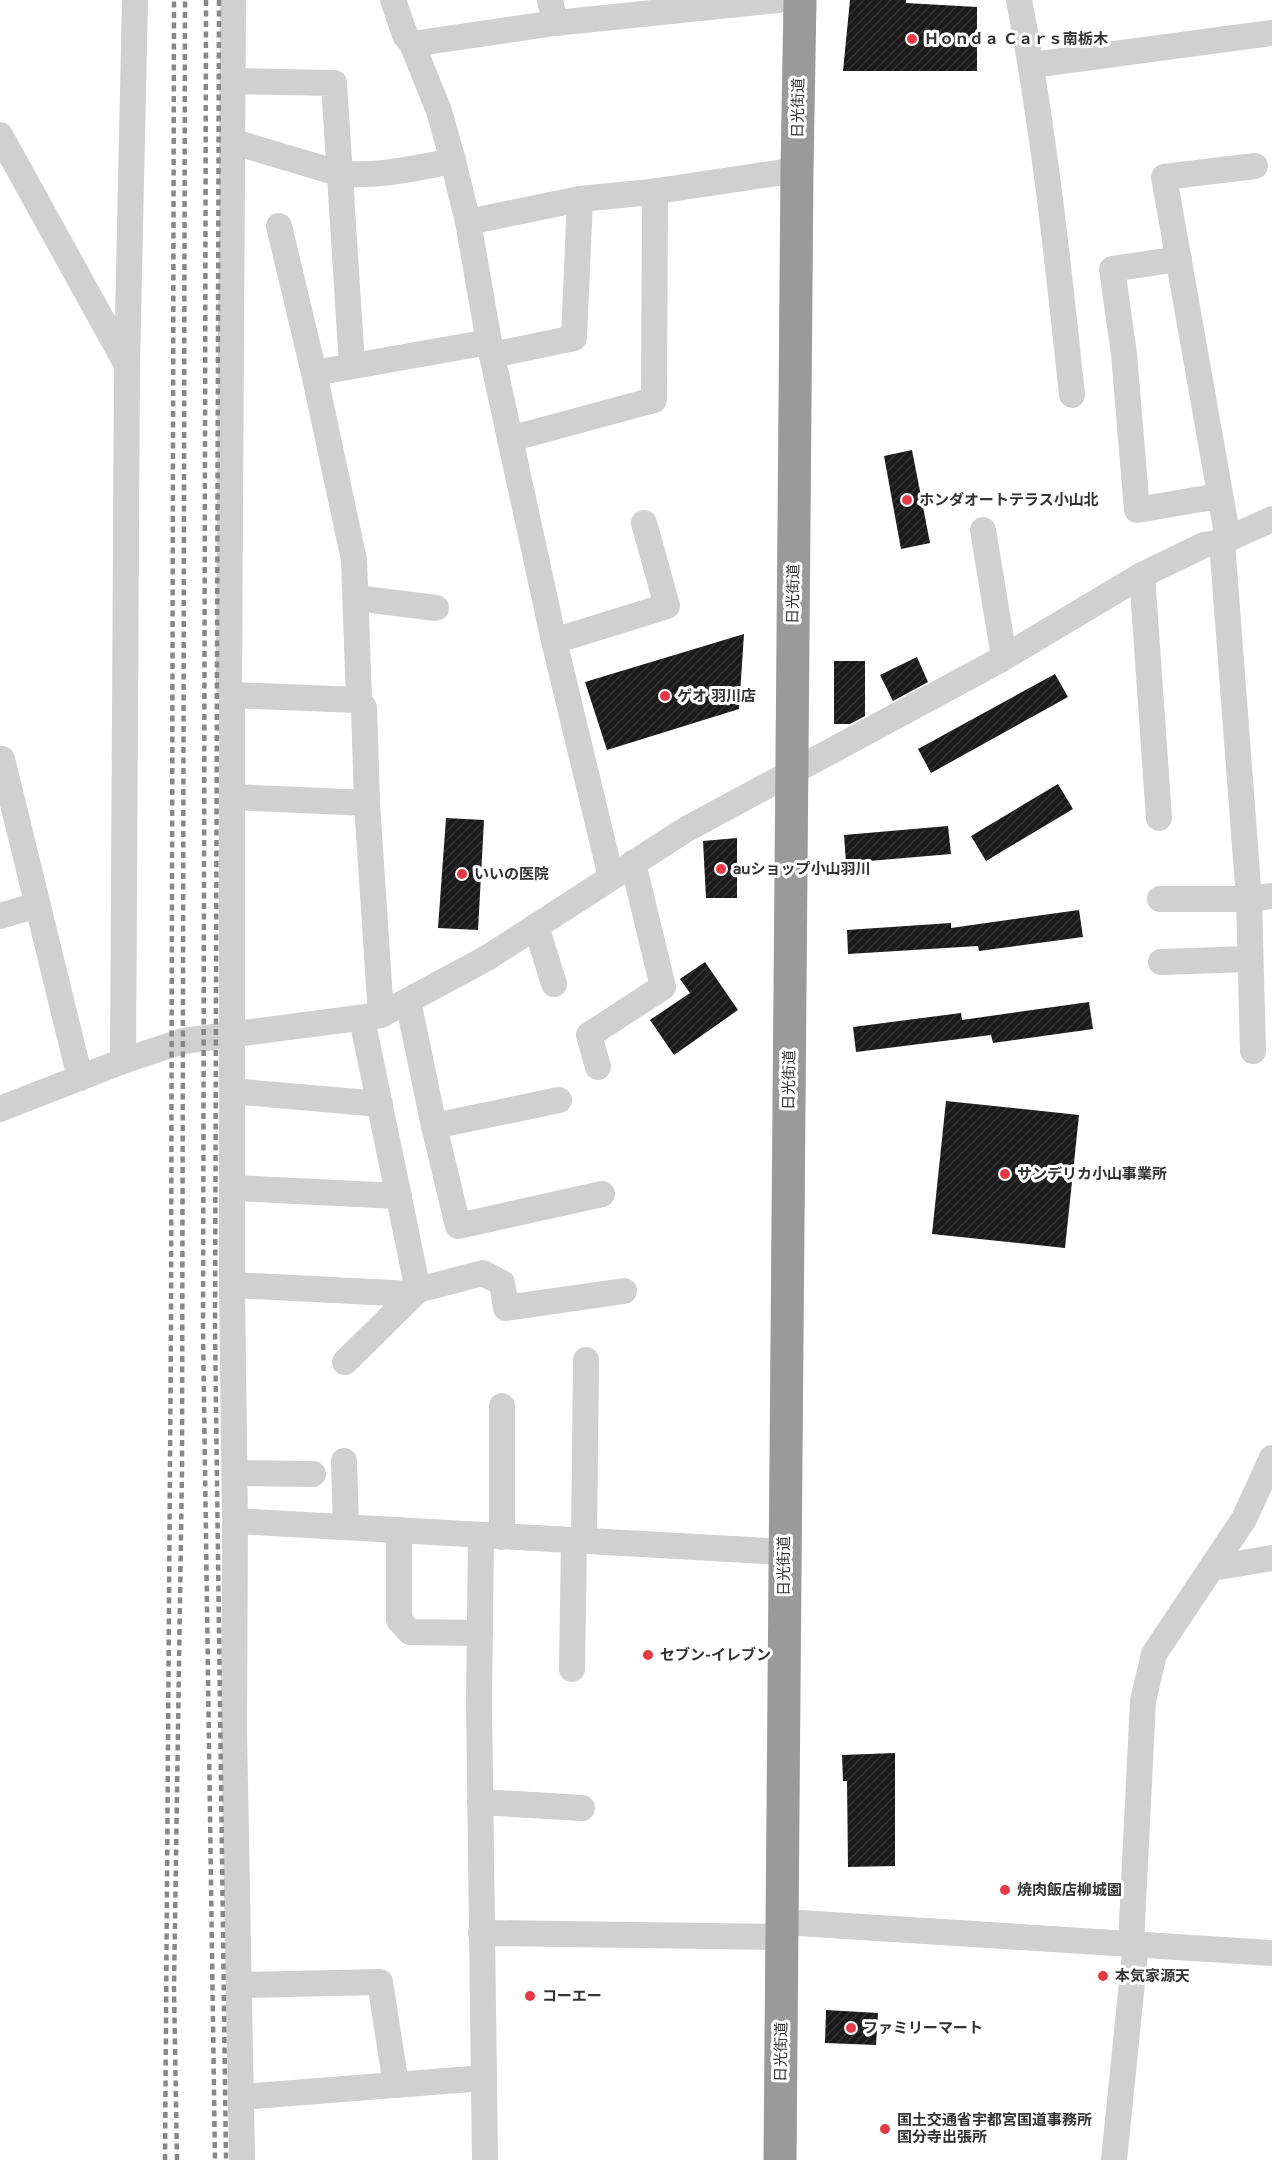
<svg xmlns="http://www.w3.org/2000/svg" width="1272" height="2160" font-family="'Varela Round','Noto Sans JP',sans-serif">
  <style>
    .building { fill: url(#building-hatch) }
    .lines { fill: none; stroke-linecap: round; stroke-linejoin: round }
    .minor { stroke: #d0d0d0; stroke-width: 26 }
    .highway { stroke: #9a9a9a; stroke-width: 33 }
    .rail { stroke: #888; stroke-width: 4.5; stroke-dasharray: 6 4.5; stroke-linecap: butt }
    .poi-dot { fill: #e63946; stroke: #fff; stroke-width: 2 }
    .labels { text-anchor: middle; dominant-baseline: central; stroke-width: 6; stroke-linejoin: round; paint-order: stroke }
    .poi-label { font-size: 15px; font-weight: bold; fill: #333; stroke: #fff; text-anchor: start }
    .street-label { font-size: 15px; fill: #333; stroke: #fff }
  </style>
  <defs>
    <pattern id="building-hatch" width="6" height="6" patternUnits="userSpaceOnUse" patternTransform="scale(1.5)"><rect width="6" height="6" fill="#1a1a1a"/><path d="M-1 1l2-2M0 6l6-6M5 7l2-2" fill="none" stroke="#333"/></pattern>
  </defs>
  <rect width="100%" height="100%" fill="#fff"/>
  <g class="building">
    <path d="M850,0h56v3l71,4v64h-134z"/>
    <path d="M912,450l18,93 -29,6 -17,-93z"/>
    <path d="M744,634l-5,75 -132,41 -22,-68z"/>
    <path d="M917,657l11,25 -35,19 -13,-26z"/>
    <path d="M834,661h31v55l-15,8h-16z"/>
    <path d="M1055,674l13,23 -137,76 -13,-24z"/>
    <path d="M1058,784l15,25 -87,52 -15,-25z"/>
    <path d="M446,818l38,2 -6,110 -40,-2z"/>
    <path d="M948,826l3,28 -105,9 -2,-28z"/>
    <path d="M737,838v60h-31l-3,-57z"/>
    <path d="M1079,910l4,27 -104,14 -1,-5 -130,8 -1,-24 104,-7v5z"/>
    <path d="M705,962l33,48 -64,45 -24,-35 40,-27 -10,-14z"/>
    <path d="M1089,1002l4,27 -100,14 -2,-8 -135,17 -3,-25 108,-14 1,7z"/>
    <path d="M946,1101l133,14 -14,133 -133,-14z"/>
    <path d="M895,1753v113l-47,1 -1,-86h-4l-1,-26z"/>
    <path d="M826,2010l52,3 -2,32 -51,-2z"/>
  </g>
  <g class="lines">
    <g class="minor">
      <path d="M233,0l-4,687 3,8v590l3,236 -1,209 8,430"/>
      <path d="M393,0l12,35 7,9 27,67 14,50 15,61 21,120 65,299 57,236"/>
      <path d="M550,0l5,23"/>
      <path d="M1019,0c25,130 39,263 53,395"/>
      <path d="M412,44l143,-21 224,-23"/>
      <path d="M1032,65l240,-32"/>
      <path d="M234,81l100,2 18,282"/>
      <path d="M0,135l127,230 -4,696"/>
      <path d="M234,142l104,31c38,5 77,-5 115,-12"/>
      <path d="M468,222l112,-23 71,-7 146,-22"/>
      <path d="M279,226l35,147 40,187 5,140 5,8 3,95 14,212"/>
      <path d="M1179,259l-67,10 12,85 13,156 82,-14"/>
      <path d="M492,355l82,-17 6,-139"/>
      <path d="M127,365l8,-365"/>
      <path d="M314,373l175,-31"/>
      <path d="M510,439l144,-39 1,-209"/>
      <path d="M983,530l21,127"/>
      <path d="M1228,539l-64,-362 91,-11"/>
      <path d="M1222,542l27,357 4,152"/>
      <path d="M1142,575l17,243"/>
      <path d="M356,598l80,10"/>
      <path d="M554,641l113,-35 -23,-83"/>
      <path d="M232,695l127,5"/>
      <path d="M0,760l2,-1 78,319"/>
      <path d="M232,797l135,6"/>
      <path d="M1160,899h89l23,-3"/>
      <path d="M0,916l37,-11"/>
      <path d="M536,926l18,58"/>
      <path d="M1161,962l89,-3"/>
      <path d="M408,1001l26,125 24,100 144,-32"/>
      <path d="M362,1019l56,271 65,-17 19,10 4,25 118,-17"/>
      <path d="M598,1067l-9,-32 74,-48 -30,-124"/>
      <path d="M232,1091l148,13"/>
      <path d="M0,1109l123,-48 60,-20 198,-26 106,-57 198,-128 313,-169 144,-86 62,-30 18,-3 50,-23"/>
      <path d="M434,1126l125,-26"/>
      <path d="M233,1188l166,8"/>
      <path d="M232,1285l180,9"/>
      <path d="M345,1362l73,-72"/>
      <path d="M502,1406v131"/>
      <path d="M344,1461l2,66"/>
      <path d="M235,1473l78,1"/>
      <path d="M235,1521l549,31"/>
      <path d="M399,1530v90l11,12 70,1"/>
      <path d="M481,1536l-2,165 6,459"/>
      <path d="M584,1541l2,-181"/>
      <path d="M1212,1568l60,-10"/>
      <path d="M572,1669l2,-129"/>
      <path d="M480,1802l102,6"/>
      <path d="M783,1922l489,31"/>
      <path d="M481,1933l302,4"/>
      <path d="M1131,1943l12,-242 11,-47 90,-135 28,-61"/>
      <path d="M240,1985l140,-3 16,103"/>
      <path d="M241,2097l243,-19"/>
      <path d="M1114,2160l22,-217"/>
    </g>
    <path class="highway" d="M780,2160l17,-1990 3,-170"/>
    <g class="rail">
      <path d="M206,0l-3,1329 12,831"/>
      <path d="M219,0l-4,1330 11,830"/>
      <path d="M165,2160l6,-833 3,-1327"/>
      <path d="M177,2160l-3,-173 8,-516 3,-1471"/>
    </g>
  </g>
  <g class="poi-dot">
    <circle cx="912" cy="39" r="6"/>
    <circle cx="907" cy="500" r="6"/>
    <circle cx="665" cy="696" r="6"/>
    <circle cx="721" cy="869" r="6"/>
    <circle cx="462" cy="874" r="6"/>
    <circle cx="1005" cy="1174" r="6"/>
    <circle cx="648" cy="1655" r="6"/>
    <circle cx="1005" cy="1890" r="6"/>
    <circle cx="1103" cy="1976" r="6"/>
    <circle cx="530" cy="1996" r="6"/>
    <circle cx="851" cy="2028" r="6"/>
    <circle cx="885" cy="2129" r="6"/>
  </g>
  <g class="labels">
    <g class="poi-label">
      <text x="924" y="39">Ｈｏｎｄａ Ｃａｒｓ南栃木</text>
      <text x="919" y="500">ホンダオートテラス小山北</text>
      <text x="677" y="696">ゲオ 羽川店</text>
      <text x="733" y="869">auショップ小山羽川</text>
      <text x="474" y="874">いいの医院</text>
      <text x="1017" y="1174">サンデリカ小山事業所</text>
      <text x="660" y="1655">セブン-イレブン</text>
      <text x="1017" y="1890">焼肉飯店柳城園</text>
      <text x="1115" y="1976">本気家源天</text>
      <text x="542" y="1996">コーエー</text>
      <text x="863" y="2028">ファミリーマート</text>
      <text x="897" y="2120">国土交通省宇都宮国道事務所<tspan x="897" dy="17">国分寺出張所</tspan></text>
    </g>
    <g class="street-label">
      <text transform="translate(798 108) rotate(-89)">日光街道</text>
      <text transform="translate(793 594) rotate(-89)">日光街道</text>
      <text transform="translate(789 1080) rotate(-89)">日光街道</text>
      <text transform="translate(784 1566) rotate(-90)">日光街道</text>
      <text transform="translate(781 2052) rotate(-89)">日光街道</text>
    </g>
  </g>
</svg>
